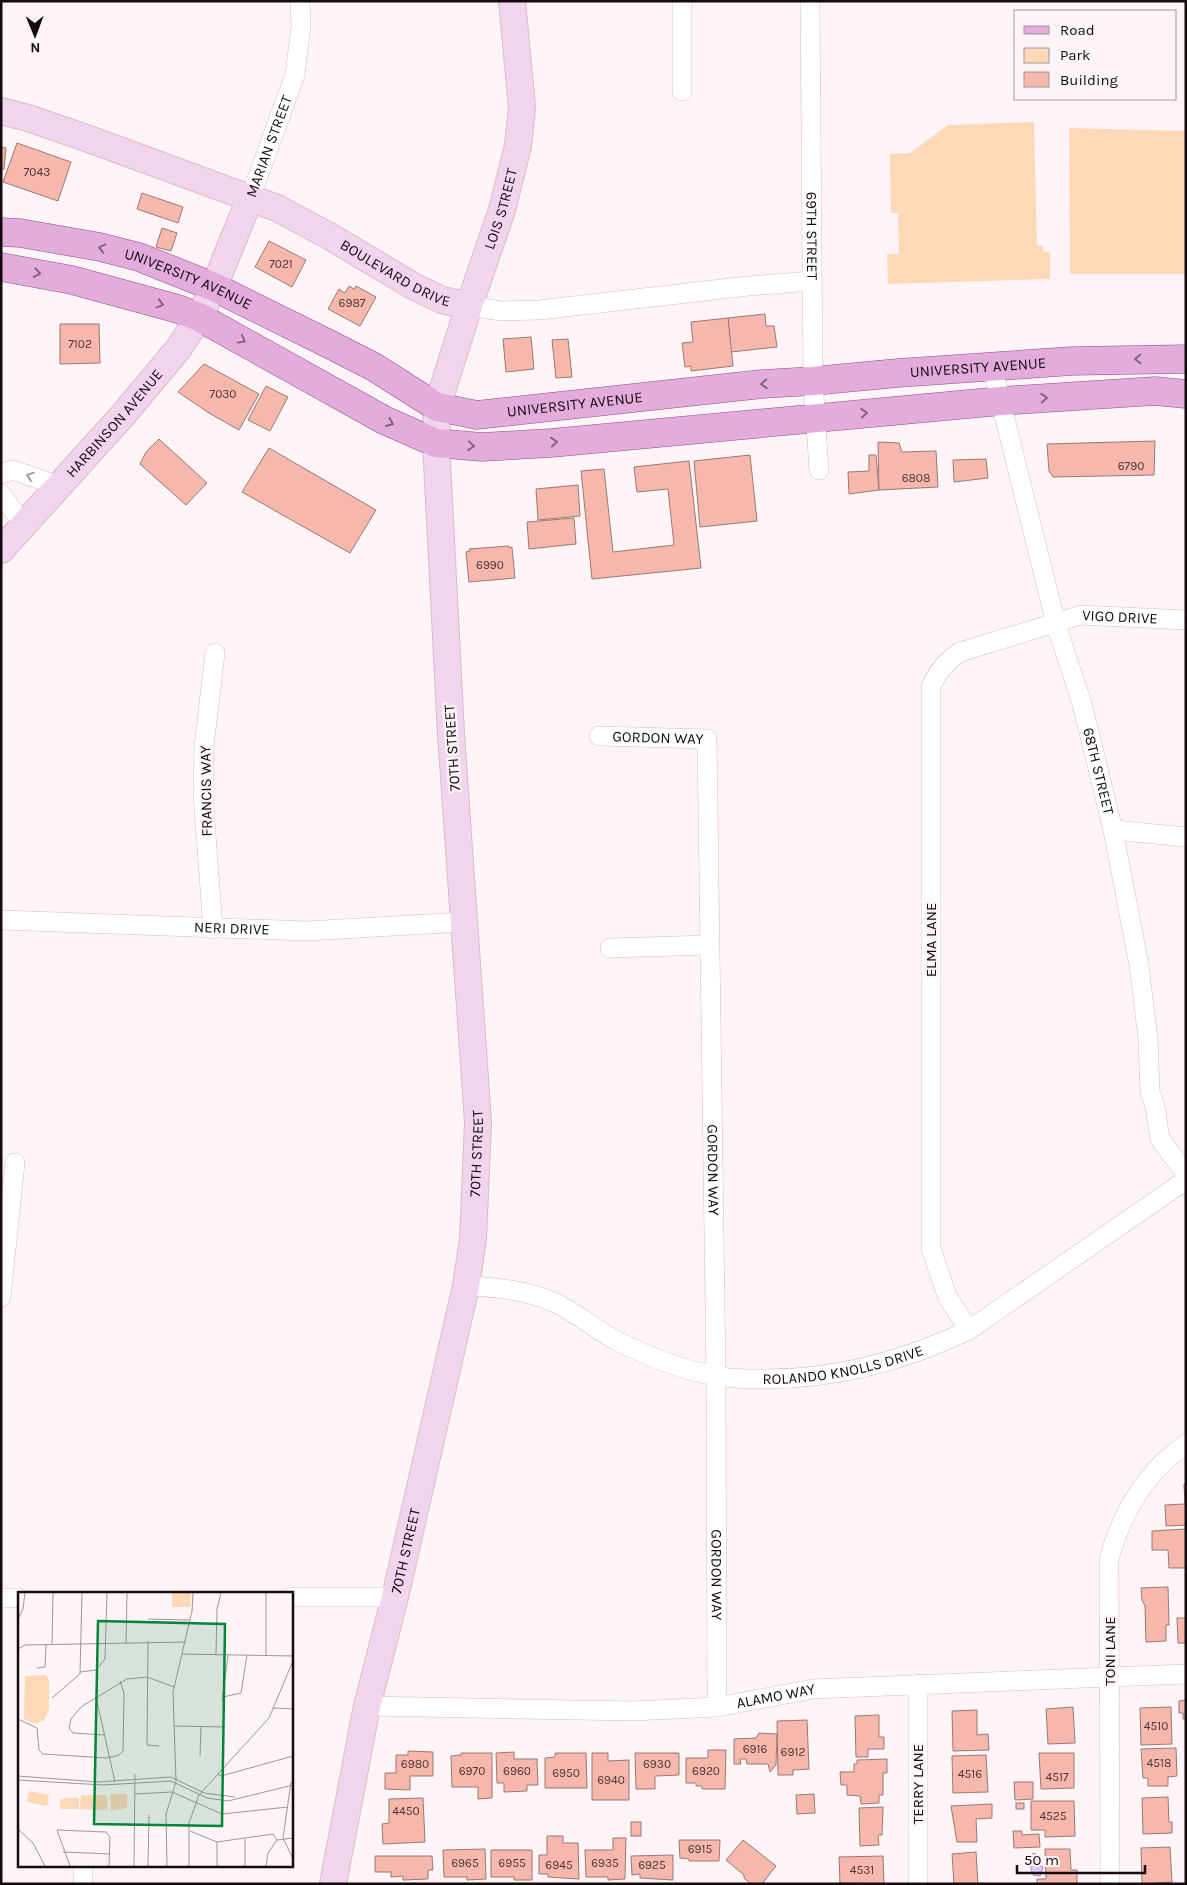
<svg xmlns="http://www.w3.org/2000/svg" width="1187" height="1885" font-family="Karla,sans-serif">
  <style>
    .green { fill: #ffd8b8 }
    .water { fill: #dac7fb; stroke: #9f8eb4 }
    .building { fill: #f6b8ac; stroke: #9a7973 }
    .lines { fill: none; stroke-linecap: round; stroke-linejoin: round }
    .street-casing { stroke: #debac3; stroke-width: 20 }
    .secondary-casing { stroke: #debac3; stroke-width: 28 }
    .primary-casing { stroke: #8f4f85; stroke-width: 29 }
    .street { stroke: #fff; stroke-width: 19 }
    .secondary { stroke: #f1d5ee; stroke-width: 26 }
    .primary { stroke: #e3acdc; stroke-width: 28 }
    .oneway { stroke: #86637f }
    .oneway2 { stroke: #a19d9e }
    .labels { text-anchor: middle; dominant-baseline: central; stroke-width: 5; stroke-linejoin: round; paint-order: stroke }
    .number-label { font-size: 12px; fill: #4d3635 }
    .street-label { font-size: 15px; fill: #150a0d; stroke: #fcf4f6 }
    .inset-road { fill: none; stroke: #a09699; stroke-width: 1 }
    .view { fill: #07833c; fill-opacity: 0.15; stroke: #07833c; stroke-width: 2.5 }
    .inset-edge { fill: none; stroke: #150a0d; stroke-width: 2.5 }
  </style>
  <rect width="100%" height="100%" fill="#fcf4f6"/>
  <g class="green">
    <path d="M1034,122l3,124h6v6h7v27l-162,5 -1,-30h12l-1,-41h-7l-1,-59 20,-1 38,-28z"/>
    <path d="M1069,128l117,3v143h-116z"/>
  </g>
  <path class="water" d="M1035,1853l5,13 3,1 -3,9 -7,-1 -6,-19z"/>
  <g class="building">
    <path d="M17,143l54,19 -13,39 -55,-19z"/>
    <path d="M1,147l5,1 -2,21h-3z"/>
    <path d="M142,193l41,14 -5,16 -41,-14z"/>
    <path d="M162,228l15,5 -6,18 -15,-4z"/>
    <path d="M269,241l37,19 -14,27 -37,-20z"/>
    <path d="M349,286l5,3 2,-3 20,11 -16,29 -32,-17 11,-20 6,4z"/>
    <path d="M765,314l1,12h8l3,21 -46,5 -3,-34z"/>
    <path d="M728,318l5,48 -42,5v-5l-6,1 -3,-24 11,-1 -2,-20z"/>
    <path d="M60,324h39l1,39 -40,1z"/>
    <path d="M531,337l3,32 -28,3 -3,-33z"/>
    <path d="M568,339l4,38 -16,1 -4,-38z"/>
    <path d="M204,364l55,30 -20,36 -30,-17 -31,-21z"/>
    <path d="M266,386l22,11 -18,34 -22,-11z"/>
    <path d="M159,439l48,44 -21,22 -46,-41 6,-12z"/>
    <path d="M1155,441l-1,34 -101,2 -4,-6 -2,-27z"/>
    <path d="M878,442l21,1 3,9 34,-1 2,36 -59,3z"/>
    <path d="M269,448l107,62 -26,43 -108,-61z"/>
    <path d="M750,455l7,66 -57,6 -6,-66z"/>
    <path d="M869,455h7l3,35 -30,4 -1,-22 21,-1z"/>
    <path d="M986,459l2,19 -34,4 -1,-22z"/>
    <path d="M689,461l12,107 -109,11 -11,-108 23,-2 9,83 61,-7 -6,-56 -31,3 -3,-25z"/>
    <path d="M578,485l2,31 -42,4 -2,-31z"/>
    <path d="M574,518l2,26 -47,5 -2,-27z"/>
    <path d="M509,546v2l3,-1 3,31 -46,4 -3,-30 4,-1 -1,-2z"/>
    <path d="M1184,1484h2v41l-20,1 -1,-21 20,-1z"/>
    <path d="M1186,1529v39h-17l-1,-18h-16v-19z"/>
    <path d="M1168,1587l1,38h-3v16l-20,1 -1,-36 -3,-6 -1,-12z"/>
    <path d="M1177,1618h9v25h-8z"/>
    <path d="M1186,1700v19h-3v-6h-4v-12z"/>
    <path d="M1073,1707l2,36 -27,1 -2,-35z"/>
    <path d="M1171,1707l1,37 -31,1 -1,-37z"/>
    <path d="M977,1710v25l11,-1 1,16 -36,1 -1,-40z"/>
    <path d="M879,1715v22h5v12h-16v8h-12l-1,-41z"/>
    <path d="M807,1720l2,49 -16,1v5h-15l-1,-54z"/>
    <path d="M759,1733l18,1 -1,31 -6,7 -2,-8h-21l-1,-5h-6l1,5h-7v-25l22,-1z"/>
    <path d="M1176,1748l1,28 -9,1v9h-20v-8h-5l-2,-29z"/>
    <path d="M708,1750h18l-1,39h-23v-3h-6v-3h-10v-25h22z"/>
    <path d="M408,1751l25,1v24h-23v14l-25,-1v-16h11v-18h12z"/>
    <path d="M514,1752v7h23l1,26h-11v6l-23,1v-9h-7l-1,-30z"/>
    <path d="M461,1753h31v45l-14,1v-12h-26l-1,-31 10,-1z"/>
    <path d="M555,1753h31l1,35h-42v-30l10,-1z"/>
    <path d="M592,1753h16v8l21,-1v40h-37z"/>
    <path d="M635,1753h44v22l-24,1v13h-19z"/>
    <path d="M1039,1753h35v35l-33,1z"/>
    <path d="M986,1755l2,37 -35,1 -1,-37z"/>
    <path d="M887,1759v14h-4v22h-4v8l-18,1 -1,-8 -13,-1v-10h-6l-1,-13h14v-8h3v-4z"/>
    <path d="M1014,1782h19v17l-18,1z"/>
    <path d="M814,1794l1,19 -18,1 -1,-19z"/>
    <path d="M1168,1797l1,25h3v11l-29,1 -1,-36z"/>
    <path d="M423,1798l2,44 -42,2 -1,-20 7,-1v-24z"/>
    <path d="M1031,1801h43l1,35 -30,1v-7h-14z"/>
    <rect x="1016" y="1803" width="8" height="6"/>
    <path d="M992,1804v14l-16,1 1,23h-20l-6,-36z"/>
    <path d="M883,1807l-1,28h-4l1,10 -19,1 -1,-38z"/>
    <rect x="631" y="1822" width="10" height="14"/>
    <path d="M1013,1831h9v4l17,-1 1,13 -26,1z"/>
    <path d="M547,1836h16v7h15l1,36 -31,-2v-3h-9v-19h8z"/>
    <path d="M613,1838h13l-1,41 -17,1v-3h-22l-1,-27h28z"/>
    <path d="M679,1840h41l-1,21h-30v-2l-9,-1z"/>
    <path d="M743,1840l33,26 -14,18h-11l-7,-6v-3l-18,-15z"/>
    <path d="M1170,1847l2,35 -30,2 -1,-36z"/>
    <path d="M485,1849l1,30 -19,1v-3h-23l-1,-27z"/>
    <path d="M1045,1849h25l1,21h6v14h-40v-5h9z"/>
    <path d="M491,1850h41v30h-18v-3h-23z"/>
    <path d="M976,1852l2,32h-24l-2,-30z"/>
    <path d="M673,1855v25l-33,-2v-4l-8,1 -1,-19z"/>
    <path d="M375,1856h57l1,14h-5v9l-25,1v-4l-12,1v-5h-16z"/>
    <path d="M883,1856l1,28 -44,-1 -1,-26z"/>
  </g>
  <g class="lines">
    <g class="street-casing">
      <g id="street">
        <path d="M682,1v90"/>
        <path id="s1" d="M810,1l3,380 6,89"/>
        <path id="s2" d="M250,198l45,-123 6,-49 -1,-25"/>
        <path d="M469,306l32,5 38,-1 209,-24 64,-5"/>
        <path id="s3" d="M992,366l64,258 26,80 31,126 26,135 9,74 2,53 5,14 5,33 26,35"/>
        <path d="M1,474l12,-4 46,16"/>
        <path d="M1,494l23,32"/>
        <path id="s4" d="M599,736l108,3 9,637 1,331"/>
        <path d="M1113,830l73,7"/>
        <path id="s5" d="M1,920l306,11 156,-9"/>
        <path d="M213,929l-10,-135 1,-47 11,-94"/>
        <path d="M610,948l99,-3"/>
        <path id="s6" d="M466,1286c33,1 71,5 99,22 19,11 35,24 54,34 30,15 64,28 97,34 15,3 33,3 49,3 71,0 139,-18 204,-49l217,-150"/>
        <path d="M1,1297l14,-134"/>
        <path id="s7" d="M969,1330l-21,-32 -17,-49v-563c7,-15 15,-25 29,-34l121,-37 105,5"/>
        <path d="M291,1597h104"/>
        <path d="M1,1598h18"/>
        <path id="s8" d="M367,1706l266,5 84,-4 96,-18 373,-15"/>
        <path d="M83,1884v-18"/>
        <path d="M918,1884v-200"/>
        <path d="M1110,1884l-1,-325c13,-46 37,-88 77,-115"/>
      </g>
    </g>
    <g class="secondary-casing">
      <g id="secondary">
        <path id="s9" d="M1,111l27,7 61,21 188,69 54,29 82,49 29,14 27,6"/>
        <path id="s10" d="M1,550l122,-135 56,-67 20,-31 15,-30 36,-89"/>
        <path id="s11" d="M333,1884l34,-178 28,-109 71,-311 7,-47 5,-117 -27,-388 -15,-291 1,-36 32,-101 33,-96 16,-64 4,-39 -10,-106"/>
      </g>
    </g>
    <g class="primary-casing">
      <g id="primary">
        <path id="s12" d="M1,232l19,1 80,14 39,10 75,30 115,57 45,23 63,40 40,8 285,-31 51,-3 85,-8 174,-12 114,-2"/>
        <path d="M1,267l71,13 106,29 21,8 185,103 52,23 46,4 69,-4 450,-42 154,-10 31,3"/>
      </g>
    </g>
    <use href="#street" class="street"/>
    <use href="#secondary" class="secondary"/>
    <use href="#primary" class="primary"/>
  </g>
  <defs><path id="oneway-chevron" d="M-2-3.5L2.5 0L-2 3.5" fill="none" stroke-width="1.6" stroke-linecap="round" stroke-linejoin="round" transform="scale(1.25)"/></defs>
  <g class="oneway">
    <use href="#oneway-chevron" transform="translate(102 248) rotate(-167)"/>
    <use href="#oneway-chevron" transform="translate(37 273) rotate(10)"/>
    <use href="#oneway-chevron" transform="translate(160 304) rotate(15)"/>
    <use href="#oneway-chevron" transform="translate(242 340) rotate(29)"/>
    <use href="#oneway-chevron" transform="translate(1138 359) rotate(179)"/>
    <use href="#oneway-chevron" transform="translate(764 384) rotate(176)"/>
    <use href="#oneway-chevron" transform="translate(1044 398) rotate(-4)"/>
    <use href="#oneway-chevron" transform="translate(864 413) rotate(-5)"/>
    <use href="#oneway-chevron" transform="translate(390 423) rotate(24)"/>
    <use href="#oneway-chevron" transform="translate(554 442) rotate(-5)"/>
    <use href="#oneway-chevron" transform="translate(471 446) rotate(5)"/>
  </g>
  <use class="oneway2" href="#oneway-chevron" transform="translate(30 476) rotate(-161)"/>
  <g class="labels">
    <g class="number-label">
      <text x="37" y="172">7043</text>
      <text x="281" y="264">7021</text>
      <text x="352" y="303">6987</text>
      <text x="80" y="344">7102</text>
      <text x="223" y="394">7030</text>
      <text x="1131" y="466">6790</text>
      <text x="916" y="478">6808</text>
      <text x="490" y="565">6990</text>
      <text x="1156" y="1726">4510</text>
      <text x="755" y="1749">6916</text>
      <text x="793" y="1752">6912</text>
      <text x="1159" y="1763">4518</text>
      <text x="415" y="1764">6980</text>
      <text x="657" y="1764">6930</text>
      <text x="472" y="1771">6970</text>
      <text x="517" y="1771">6960</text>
      <text x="706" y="1771">6920</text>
      <text x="566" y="1773">6950</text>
      <text x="970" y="1774">4516</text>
      <text x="1057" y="1777">4517</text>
      <text x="611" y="1780">6940</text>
      <text x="406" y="1811">4450</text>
      <text x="1053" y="1816">4525</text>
      <text x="700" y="1849">6915</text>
      <text x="465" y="1863">6965</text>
      <text x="512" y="1863">6955</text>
      <text x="605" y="1863">6935</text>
      <text x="559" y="1865">6945</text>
      <text x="652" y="1865">6925</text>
      <text x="862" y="1870">4531</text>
    </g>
    <g class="street-label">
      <text stroke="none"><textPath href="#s2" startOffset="55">MARIAN STREET</textPath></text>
      <text stroke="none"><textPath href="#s11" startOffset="1702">LOIS STREET</textPath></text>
      <text stroke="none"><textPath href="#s1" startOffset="235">69TH STREET</textPath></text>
      <text stroke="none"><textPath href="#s9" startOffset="428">BOULEVARD DRIVE</textPath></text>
      <text stroke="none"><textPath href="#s12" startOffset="194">UNIVERSITY AVENUE</textPath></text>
      <text stroke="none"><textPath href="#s12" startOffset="1019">UNIVERSITY AVENUE</textPath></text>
      <text stroke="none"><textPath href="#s12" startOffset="614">UNIVERSITY AVENUE</textPath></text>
      <text stroke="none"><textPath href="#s10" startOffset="170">HARBINSON AVENUE</textPath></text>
      <text stroke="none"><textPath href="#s7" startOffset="864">VIGO DRIVE</textPath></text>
      <text stroke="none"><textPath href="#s4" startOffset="59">GORDON WAY</textPath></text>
      <text transform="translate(452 748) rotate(-94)">70TH STREET</text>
      <text stroke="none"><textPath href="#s3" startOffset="419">68TH STREET</textPath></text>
      <text transform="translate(206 791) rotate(-91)">FRANCIS WAY</text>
      <text stroke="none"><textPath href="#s5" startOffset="231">NERI DRIVE</textPath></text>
      <text transform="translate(931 940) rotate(-90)">ELMA LANE</text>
      <text stroke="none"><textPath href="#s11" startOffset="746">70TH STREET</textPath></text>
      <text stroke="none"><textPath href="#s4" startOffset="539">GORDON WAY</textPath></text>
      <text stroke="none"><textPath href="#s6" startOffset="398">ROLANDO KNOLLS DRIVE</textPath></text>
      <text stroke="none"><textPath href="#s11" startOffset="341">70TH STREET</textPath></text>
      <text stroke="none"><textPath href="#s4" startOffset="944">GORDON WAY</textPath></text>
      <text transform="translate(1110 1651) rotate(-90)">TONI LANE</text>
      <text stroke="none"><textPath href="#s8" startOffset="410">ALAMO WAY</textPath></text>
      <text transform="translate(918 1784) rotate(-90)">TERRY LANE</text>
    </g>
  </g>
  <g transform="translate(18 1592)">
    <rect width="275" height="275" fill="#fcf4f6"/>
    <path d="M154,1h19l-1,14h-18zM28,83l3,5v29l-5,11 -8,4 -12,-5 1,-43zM11,199l20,4 -2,11 -20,-4zM92,202h17v14l-16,3zM63,203h26v15l-27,-1zM46,206h15v11h-19v-9z" fill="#ffd8b8"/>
    <path class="inset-road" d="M0,27l5,-10 2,-16M130,27l41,1M130,49l-1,104 12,1M108,52l1,-51M34,53l1,-52M0,57l7,-4 161,-3M164,62l111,2M198,62l1,-45 4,-16M248,63v-62M19,76l8,-1 1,-22M62,80l16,-2 9,-11 2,-66M78,105l19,85M205,105l18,-4 6,-38M34,106l28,-24 2,-81M204,109l6,-46M255,116l20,1M0,127l19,9 2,22 4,4 64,4 12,-3 4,-4 1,-58 -4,-12M156,134l50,1M86,143l-31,-2 -4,-5 2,-9 10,-12 46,-28 20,-2 27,10M182,164l1,-30M275,164v-22M199,182l4,2 72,-20M0,184l80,6 73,-5 33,16 31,4M0,188l85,5 68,-4 36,17 21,3 65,-16M158,189l-3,-89 19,-81 1,-18M273,190l-8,56 10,21M117,202l37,-2 50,22 66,-7M0,237l15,14 12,23M39,238l49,2 4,5 -1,29M39,238l13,36M172,239l27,11 56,-8 4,6M227,247v27M45,260l47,2M116,274l1,-92M130,274l1,-51M149,274l-1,-52 10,-32M171,274v-43l10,-28 70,-77 24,-57M199,274v-24M248,274l2,-13 9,-13 16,-2"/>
    <path class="view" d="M80,29l127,3 -3,202 -128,-2z"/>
    <rect width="275" height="275" class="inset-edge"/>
  </g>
  <rect width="1187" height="1885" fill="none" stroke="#150a0d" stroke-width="5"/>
  <rect x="1014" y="10" width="162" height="90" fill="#fcf4f6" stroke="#a09699"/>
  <rect x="1024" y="26" width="25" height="8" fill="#e3acdc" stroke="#a09699"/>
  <text x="1060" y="35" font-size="15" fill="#150a0d">Road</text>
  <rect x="1024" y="48" width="25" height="15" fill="#ffd8b8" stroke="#a09699"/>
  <text x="1060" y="60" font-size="15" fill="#150a0d">Park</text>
  <rect x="1024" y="72" width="25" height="15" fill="#f6b8ac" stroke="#a09699"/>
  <text x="1060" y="85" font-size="15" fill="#150a0d">Building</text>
  <g transform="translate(35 35) rotate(179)" stroke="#fcf4f6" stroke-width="4" paint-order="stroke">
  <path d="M0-4L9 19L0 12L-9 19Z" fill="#150a0d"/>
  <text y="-8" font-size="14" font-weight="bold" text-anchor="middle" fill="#150a0d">N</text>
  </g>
  <path d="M1017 1865v8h128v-8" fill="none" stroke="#150a0d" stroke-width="2.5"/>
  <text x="1024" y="1865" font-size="15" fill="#150a0d" stroke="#fcf4f6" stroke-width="4" paint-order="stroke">50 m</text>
</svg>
